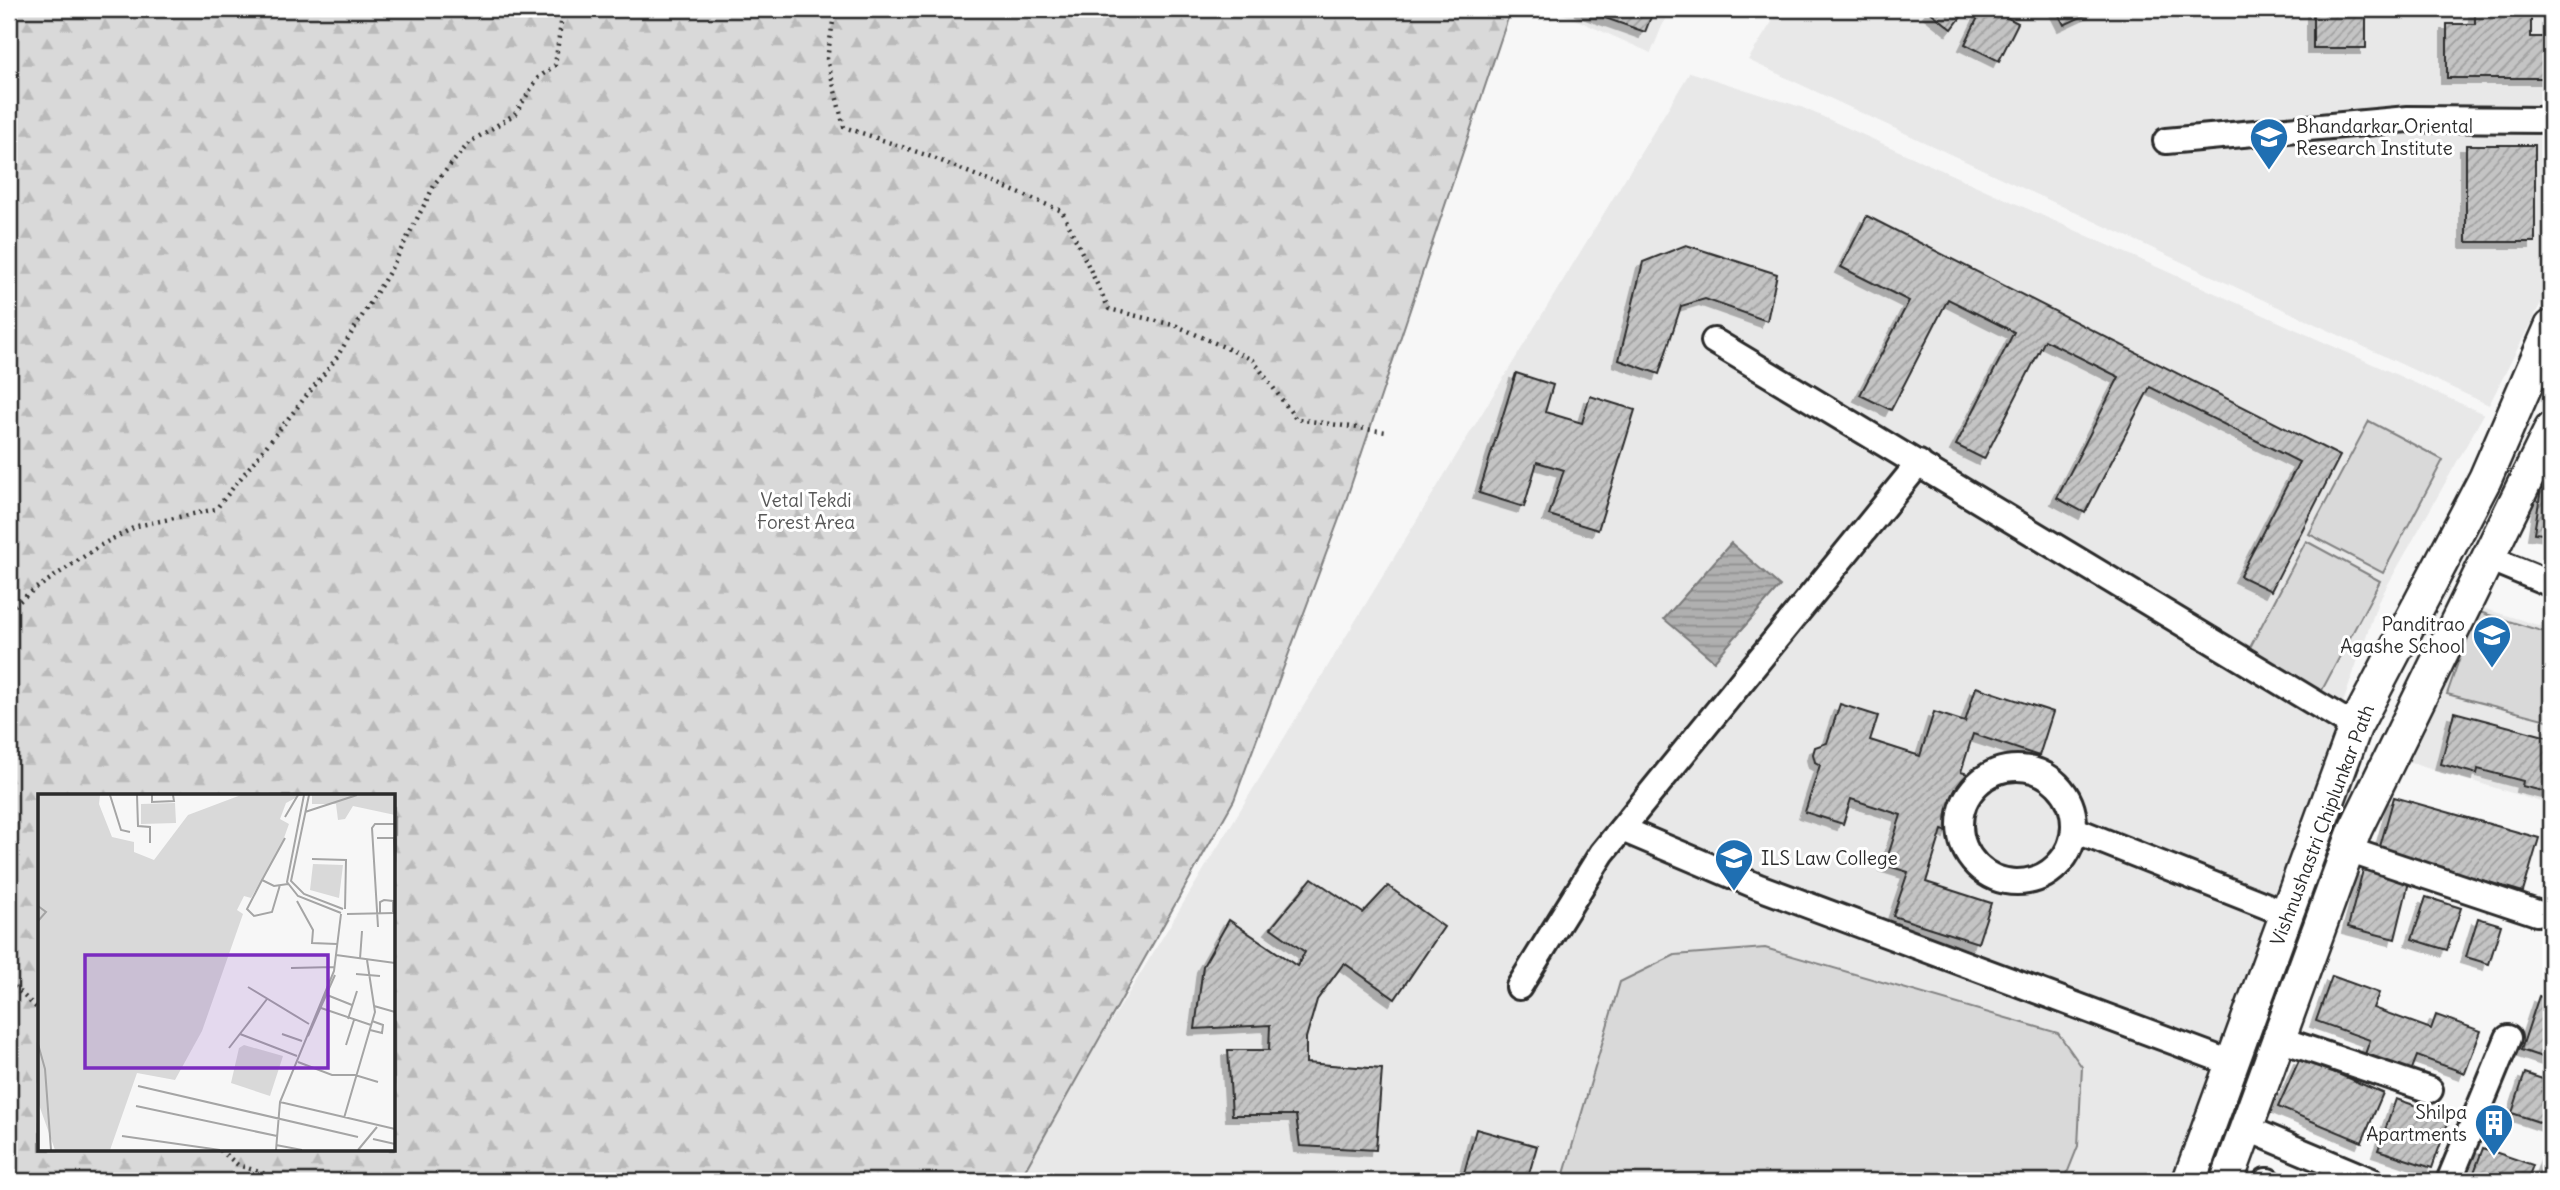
<svg xmlns="http://www.w3.org/2000/svg" width="2560" height="1190" font-family="Delius,sans-serif">
  <style>
    .built { fill: #e8e8e8 }
    .forest { fill: url(#forest-firs); stroke: #828282; stroke-width: 2; fill-rule: evenodd }
    .pitch { fill: #d9d9d9; stroke: #828282; stroke-width: 2 }
    .water { fill: url(#water-rules); stroke: #7b7b7b; stroke-width: 2 }
    .building { fill: url(#building-hatch); stroke: #2b2b2b; stroke-width: 2; filter: url(#shadow) }
    .lines { fill: none; stroke-linecap: round; stroke-linejoin: round }
    .minor-casing { stroke: #2b2b2b; stroke-width: 30 }
    .major-casing { stroke: #2b2b2b; stroke-width: 37 }
    .path { stroke: #2b2b2b; stroke-width: 4.5; stroke-dasharray: 2 5; stroke-linecap: butt }
    .minor { stroke: #fff; stroke-width: 24 }
    .major { stroke: #fff; stroke-width: 32 }
    .labels { text-anchor: middle; dominant-baseline: central; stroke-width: 6; stroke-linejoin: round; paint-order: stroke }
    .poi-label { font-size: 19px; fill: #2b2b2b; stroke: #fff; text-anchor: start }
    .park-label { font-size: 19px; fill: #565656; stroke: #fff }
    .street-label { font-size: 19px; fill: #2b2b2b; stroke: #fff }
    .inset-road { fill: none; stroke: #a5a5a5; stroke-width: 2 }
    .view { fill: #7b2cbf; fill-opacity: 0.15; stroke: #7b2cbf; stroke-width: 3.5 }
    .inset-edge { fill: none; stroke: #2b2b2b; stroke-width: 3.5 }
  </style>
  <defs>
    <pattern id="forest-firs" width="22" height="20" patternUnits="userSpaceOnUse" patternTransform="scale(1.75)"><rect width="22" height="20" fill="#d9d9d9"/><path d="M5 1l3.5 6h-7zM16 11l3.5 6h-7z" fill="#bababa"/></pattern>
    <pattern id="water-rules" width="6" height="5" patternUnits="userSpaceOnUse" patternTransform="scale(1.75)"><rect width="6" height="5" fill="#b0b0b0"/><path d="M0 2.5h6" fill="none" stroke="#8f8f8f"/></pattern>
    <pattern id="building-hatch" width="6" height="6" patternUnits="userSpaceOnUse" patternTransform="scale(1.75)"><rect width="6" height="6" fill="#c4c4c4"/><path d="M-1 1l2-2M0 6l6-6M5 7l2-2" fill="none" stroke="#9f9f9f"/></pattern>
    <filter id="shadow"><feDropShadow dx="-6" dy="6" stdDeviation="0" flood-color="#0004"/></filter>
  </defs>
  <rect width="100%" height="100%" fill="#f7f7f7"/>
  <filter id="ink" filterUnits="userSpaceOnUse"><feTurbulence type="fractalNoise" baseFrequency=".0143" numOctaves="2"/><feDisplacementMap in="SourceGraphic" scale="14" xChannelSelector="R" yChannelSelector="G"/><feConvolveMatrix kernelMatrix="1 2 1 2 8 2 1 2 1" color-interpolation-filters="sRGB"/></filter>
  <g filter="url(#ink)">
    <g class="built">
      <path d="M1552,9h117l-18,44z"/>
      <path d="M1780,9h771v274l-62,122 -741,-345z"/>
      <path d="M1690,72l111,35 683,307 -106,188 -201,579h-1163z"/>
      <path d="M2469,604l82,25v176l-160,-49z"/>
    </g>
    <path class="forest" d="M9,9h1502l-166,494 -111,297 -215,381h-1010zM40,796h354v354h-354z"/>
    <g class="pitch">
      <path d="M2369,421l74,39 -60,113 -74,-39z"/>
      <path d="M2306,541l74,40 -60,113 -74,-39z"/>
      <path d="M2476,611l75,23v87l-104,-27z"/>
      <path d="M1765,948l293,85 24,34 -4,79 -14,35h-502l58,-199 55,-27z"/>
    </g>
    <path class="water" d="M1731,543l49,43 -66,75 -50,-42z"/>
    <g class="building">
      <path d="M1580,9h74l-9,23z"/>
      <path d="M1931,9h36l-15,20 -23,-18z"/>
      <path d="M1982,9h8l28,14 -19,38 -34,-17z"/>
      <path d="M2056,9h36l2,2 -30,14z"/>
      <rect x="2313" y="9" width="53" height="39"/>
      <path d="M2475,9h56v28h20v41h-104v-54h28z"/>
      <rect x="2466" y="145" width="69" height="97"/>
      <path d="M1867,216l473,240 -69,135 -31,-15 59,-114 -149,-75 -65,126 -28,-15 62,-121 -74,-37 -61,119 -28,-14 58,-113 -66,-33 -57,111 -31,-15 49,-94 -68,-34z"/>
      <path d="M1686,245l91,29 -10,47 -62,-22 -24,7 -22,68 -40,-14 24,-98z"/>
      <path d="M1516,373l37,12 -8,27 37,11 8,-27 45,14 -37,120 -49,-15 15,-45 -27,-8 -13,45 -45,-14z"/>
      <path d="M2541,489l10,1v45l-17,-2z"/>
      <path d="M1976,687l77,25 -14,44 -66,-22 -12,38 7,2 -6,16 -6,-2 -8,25 6,2 -5,17 -7,-2 -16,52 65,21 -13,40 -85,-27 15,-44 -23,-7 16,-50 -50,-16 -8,25 -38,-12 15,-47 -5,-3 -2,-8 2,-7 12,-4 13,-39 38,12 -8,24 50,16 14,-44 31,10z"/>
      <path d="M2454,712l94,25 3,-7v63l-29,-7 1,-5 -45,-12 -1,5 -36,-10z"/>
      <path d="M2394,797l145,41 -16,54 -144,-42z"/>
      <path d="M2363,870l46,12 -14,57 -47,-12z"/>
      <path d="M1312,878l51,35 25,-27 56,41 -49,72 -51,-36 -27,37 -11,38v25l76,6 -6,81 -76,-4 -4,-31h-64l-4,-65h41l1,-25 -75,4 8,-63 26,-46 68,46 8,-14 -34,-24z"/>
      <path d="M2426,897l35,11 -14,42 -35,-11z"/>
      <path d="M2478,918l23,7 -12,39 -23,-7z"/>
      <path d="M2332,976l47,17 -6,15 58,21 5,-14 45,16 -16,42 -48,-17 -8,21 -46,-17 7,-20 -54,-19z"/>
      <path d="M2539,996l12,4v60l-30,-10z"/>
      <path d="M2300,1058l83,35 -21,49 -84,-35z"/>
      <path d="M2525,1073l26,9v44l-39,-13z"/>
      <path d="M2396,1099l54,18 -18,51 -54,-18z"/>
      <path d="M1476,1129l61,17 -10,35h-65z"/>
      <path d="M2483,1148l50,17 -6,16h-56z"/>
      <path d="M2547,1154l4,2v25h-14z"/>
    </g>
    <g class="lines">
      <g class="minor-casing">
        <g id="minor">
          <path d="M2166,141l242,-22 143,1"/>
          <path d="M1714,341l641,386"/>
          <path d="M2488,558l63,26"/>
          <circle cx="2017" cy="825" r="57"/>
          <path d="M1622,829l137,58 472,176"/>
          <path d="M2075,830l212,84"/>
          <path d="M2348,850l189,63"/>
          <path d="M1519,987l83,-134 317,-390"/>
          <path d="M2279,1039l151,51"/>
          <path d="M2246,1128l126,53"/>
          <path d="M2266,1181h2"/>
          <path d="M2449,1181l59,-143"/>
        </g>
      </g>
      <g class="major-casing">
        <g id="major">
          <path d="M2189,1181l166,-454 130,-248 66,-152"/>
          <path d="M2227,1181l128,-351 196,-401"/>
        </g>
      </g>
      <g class="path">
        <path d="M835,9l-8,50 17,68 85,29 133,55 47,98 68,17 76,34 43,59 90,13"/>
        <path d="M9,610l19,-16 73,-49 36,-19 79,-17 119,-149 56,-91 45,-87 34,-40 45,-28 23,-36 17,-13 8,-56"/>
        <path d="M9,982l31,29"/>
        <path d="M220,1150l18,15 49,16"/>
      </g>
      <use href="#minor" class="minor"/>
      <use href="#major" class="major"/>
    </g>
  </g>
  <defs>
    <g id="university-pin" transform="scale(2.0125)"><path d="M0 17L-7.5 6A9.5 9.5 0 1 1 7.5 6Z" fill="#1f6fb2" stroke="#fff"/><path d="M0-5L7-2L0 1L-7-2ZM-4 1L0 2.5L4 1V4Q0 6-4 4Z" fill="#fff"/></g>
    <g id="school-pin" transform="scale(2.0125)"><path d="M0 17L-7.5 6A9.5 9.5 0 1 1 7.5 6Z" fill="#1f6fb2" stroke="#fff"/><path d="M0-5L7-2L0 1L-7-2ZM-4 1L0 2.5L4 1V4Q0 6-4 4Z" fill="#fff"/></g>
    <g id="building-pin" transform="scale(2.0125)"><path d="M0 17L-7.5 6A9.5 9.5 0 1 1 7.5 6Z" fill="#1f6fb2" stroke="#fff"/><path d="M-4-6H4V6H1V3H-1V6H-4ZM-2.5-4.3h1.7v1.8h-1.7ZM.8-4.3h1.7v1.8H.8ZM-2.5-1h1.7V.8h-1.7ZM.8-1h1.7V.8H.8Z" fill="#fff"/></g>
  </defs>
  <g fill-rule="evenodd">
    <use href="#university-pin" x="2269" y="137"/>
    <use href="#school-pin" x="2492" y="635"/>
    <use href="#university-pin" x="1734" y="858"/>
    <use href="#building-pin" x="2494" y="1123"/>
  </g>
  <g class="labels">
    <g class="poi-label">
      <text x="2296" y="126">Bhandarkar Oriental<tspan x="2296" dy="22">Research Institute</tspan></text>
      <text x="2465" y="624" text-anchor="end">Panditrao<tspan x="2465" dy="22">Agashe School</tspan></text>
      <text x="1761" y="858">ILS Law College</text>
      <text x="2467" y="1112" text-anchor="end">Shilpa<tspan x="2467" dy="22">Apartments</tspan></text>
    </g>
    <g class="park-label">
      <text x="806" y="500">Vetal Tekdi<tspan x="806" dy="22">Forest Area</tspan></text>
    </g>
    <g class="street-label">
      <text transform="translate(2322 825) rotate(-69)">Vishnushastri Chiplunkar Path</text>
    </g>
  </g>
  <g transform="translate(38 794)">
    <rect width="357" height="357" fill="#f7f7f7"/>
    <path d="M0,1h62l-1,9 13,33 22,5v10l20,8 34,-45 53,-20h60l-15,8 -6,16 9,5 -8,22 -30,52 -7,-2 -7,14 6,4 -41,117 -27,49 -38,-7 -27,77h-55l-17,-48z" fill="#d9d9d9"/>
    <path d="M274,1h83v20l-42,-9 -8,13 -7,1 -2,-16h-24z" fill="#d9d9d9"/>
    <path d="M137,9l1,20 -35,1v-20zM275,70l30,1 -4,33 -29,-8zM206,251l39,11 -13,40 -39,-13 8,-35z" fill="#d9d9d9"/>
    <path class="inset-road" d="M72,1l11,35 9,2M99,1l1,31 12,1v16M114,1v7l22,-1 -1,-6M266,1l-17,87 11,14 43,17M271,1l-18,86 13,13 39,15M267,18l52,-17M247,23l13,-22M247,44l-23,42 12,6 14,-2M339,44h17l1,19M274,65l34,1 -1,49M224,86l-15,29 7,7 18,-4 8,-27M259,107l16,29 -1,13 25,1M0,112l8,6 -8,9M342,119v-11l4,-2 9,1v11M309,120l48,-1M340,133l-6,-99 3,-4h20M298,161l59,8M322,165l2,-28M253,174l43,-1M318,180l24,2M210,193l61,37M289,201l25,10M336,212l21,6M283,214l50,17M310,225l9,-28M332,236l12,3 1,-8 -11,-4M202,240l57,22M244,240l20,7M270,242l27,-61M0,250l7,25 6,81M308,251l8,-25M191,254l38,-49M260,268l34,13h23l23,7M100,292l220,51M242,308l115,27M98,312l141,30M306,324l31,-106 -8,-52M84,342l98,14M335,345l22,5M238,351l26,5M238,356l4,-48 54,-131 7,-57M320,356l19,-23"/>
    <path class="view" d="M47,161h243v113h-243z"/>
    <rect width="357" height="357" class="inset-edge"/>
  </g>
  <rect width="2560" height="1190" fill="none" stroke="#fff" stroke-width="35"/>
  <rect x="18" y="18" width="2525" height="1155" fill="none" stroke="#2b2b2b" stroke-width="2.5" filter="url(#ink)"/>
</svg>
